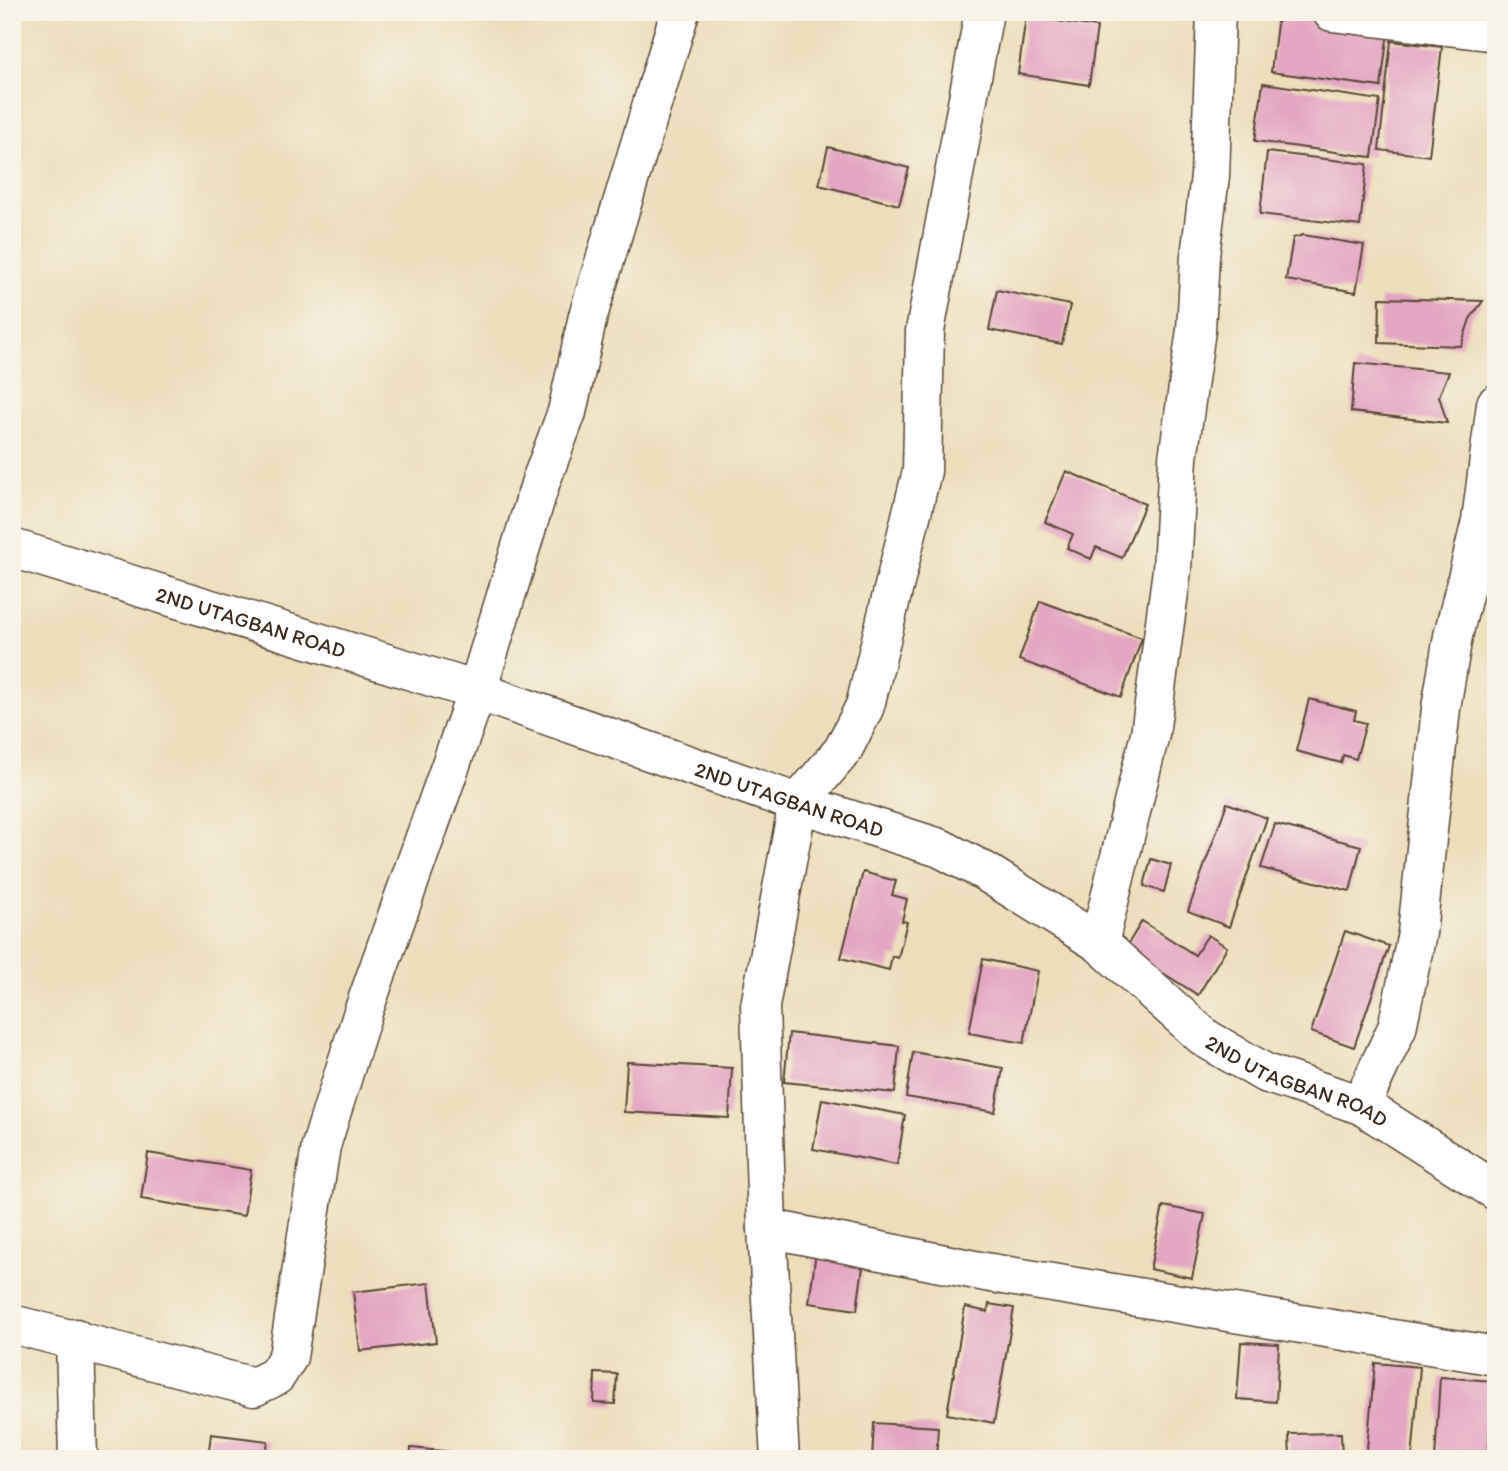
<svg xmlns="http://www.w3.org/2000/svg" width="1508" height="1471" font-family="Itim,sans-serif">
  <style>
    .building { fill: #e2a7c2 }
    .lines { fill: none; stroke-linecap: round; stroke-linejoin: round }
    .minor-casing { stroke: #564536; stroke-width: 41 }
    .minor { stroke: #fff; stroke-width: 38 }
    .labels { text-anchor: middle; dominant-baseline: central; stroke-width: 5; stroke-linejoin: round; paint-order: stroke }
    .street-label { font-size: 21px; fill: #3b2a1e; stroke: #f7f3e8 }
  </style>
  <rect width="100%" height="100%" fill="#f7f3e8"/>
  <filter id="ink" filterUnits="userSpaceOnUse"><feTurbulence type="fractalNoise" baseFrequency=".0143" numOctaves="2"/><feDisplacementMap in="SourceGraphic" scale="14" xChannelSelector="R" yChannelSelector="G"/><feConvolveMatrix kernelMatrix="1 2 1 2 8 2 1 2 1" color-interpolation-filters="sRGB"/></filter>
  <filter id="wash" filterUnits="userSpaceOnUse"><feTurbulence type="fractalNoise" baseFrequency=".00686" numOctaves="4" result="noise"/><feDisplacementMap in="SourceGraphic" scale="28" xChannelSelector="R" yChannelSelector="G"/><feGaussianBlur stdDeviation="1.57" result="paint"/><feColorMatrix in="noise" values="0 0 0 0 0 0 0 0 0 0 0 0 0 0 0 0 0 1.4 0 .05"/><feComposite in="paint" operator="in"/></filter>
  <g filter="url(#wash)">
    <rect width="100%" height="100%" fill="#ecdebc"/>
    <g id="blocks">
      <g class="building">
        <path d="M1026,16l71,11 -8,58 -71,-11z"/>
        <path d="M1278,16l110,15 -7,56 -110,-15z"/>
        <path d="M1391,41l51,6 -13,109 -50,-6z"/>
        <path d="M1263,83l117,17 -8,57 -117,-16z"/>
        <path d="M828,147l81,21 -10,37 -80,-20z"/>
        <path d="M1267,152l100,12 -7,62 -100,-12z"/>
        <path d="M1303,235l61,10 -8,47 -70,-12 7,-42z"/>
        <path d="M997,290l73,15 -8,39 -73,-14z"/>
        <path d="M1380,298l103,3 -13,18 -9,27 -82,-3z"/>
        <path d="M1355,363l94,9 -10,24 8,27 -96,-11z"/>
        <path d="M1066,471l79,33 -23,54 -26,-11 -5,12 -24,-11 6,-14 -28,-12z"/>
        <path d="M1040,601l102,37 -21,59 -102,-37z"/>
        <path d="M1309,699l47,12 -2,9 12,3 -10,36 -13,-4 -2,8 -45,-12z"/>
        <path d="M1227,803l40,15 -38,109 -41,-16z"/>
        <path d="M1275,824l86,22 -11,45 -89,-23z"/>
        <path d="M1151,859l20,6 -7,27 -20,-6z"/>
        <path d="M863,872l33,9 -4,14 15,4 -5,22 5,1 -9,36 -6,-2 -3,14 -48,-12z"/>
        <path d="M1142,921l53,34 13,-20 19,12 -29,48 -73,-46z"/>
        <path d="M1345,931l44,15 -35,101 -43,-15z"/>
        <path d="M983,959l55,12 -14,72 -55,-10z"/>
        <path d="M789,1033l110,13 -4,47 -111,-11z"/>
        <path d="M913,1052l90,16 -8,44 -89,-15z"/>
        <path d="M627,1062l105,6 -3,50 -105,-6z"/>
        <path d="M822,1099l83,16 -8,50 -84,-16z"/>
        <path d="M148,1153l103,17 -7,46 -103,-17z"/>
        <path d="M1163,1206l42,8 -13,64 -42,-9z"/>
        <path d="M816,1252l48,7 -7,51 -48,-7z"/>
        <path d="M429,1283l7,59 -76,9 -7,-59z"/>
        <path d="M989,1304l25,4 -20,115 -47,-9 18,-107 23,5z"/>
        <path d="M1241,1342l38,2 -3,58 -39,-3z"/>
        <path d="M1375,1363l45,4 -8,92h-46z"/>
        <path d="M595,1373l22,1 -2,30 -21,-1z"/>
        <path d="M1440,1377l53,4 -5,78h-53z"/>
        <path d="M874,1423l64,4 -2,32h-64z"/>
        <path d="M1341,1433l1,26h-52l-1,-25z"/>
        <path d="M211,1434l57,7 -3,18h-57z"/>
        <path d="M411,1448l52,5v6h-53z"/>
        <path d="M1095,1451l37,6v2h-38z"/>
      </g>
    </g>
  </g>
  <g filter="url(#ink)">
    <use href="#blocks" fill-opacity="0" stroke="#564536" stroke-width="2"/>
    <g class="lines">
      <g class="minor-casing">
        <g id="minor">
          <path d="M1332,12l164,20"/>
          <path id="s1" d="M12,548l465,143 321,112 142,45 44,23 115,72 106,95 60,35 96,32 135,86"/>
          <path d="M1099,943l51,-209 22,-164 6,-112 18,-128 4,-74 10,-80 6,-164"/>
          <path d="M1361,1105l36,-77 20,-95 24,-225 12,-72 28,-115 15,-117"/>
          <path d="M767,1228l218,44 511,84"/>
          <path d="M12,1324l242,63 22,-11 12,-19 33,-211 41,-131 115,-324 64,-210 26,-69 21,-96 92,-304"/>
          <path d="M75,1338l3,121"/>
          <path d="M780,1459l-13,-231 -7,-222 38,-203 45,-53 22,-44 57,-235 3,-140 59,-319"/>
        </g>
      </g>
      <use href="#minor" class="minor"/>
    </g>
  </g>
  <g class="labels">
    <g class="street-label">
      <text stroke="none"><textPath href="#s1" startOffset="250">2ND UTAGBAN ROAD</textPath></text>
      <text stroke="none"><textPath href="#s1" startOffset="817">2ND UTAGBAN ROAD</textPath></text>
      <text stroke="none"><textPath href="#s1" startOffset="1405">2ND UTAGBAN ROAD</textPath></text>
    </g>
  </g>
  <rect width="1508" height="1471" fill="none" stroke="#f7f3e8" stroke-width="42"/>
</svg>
